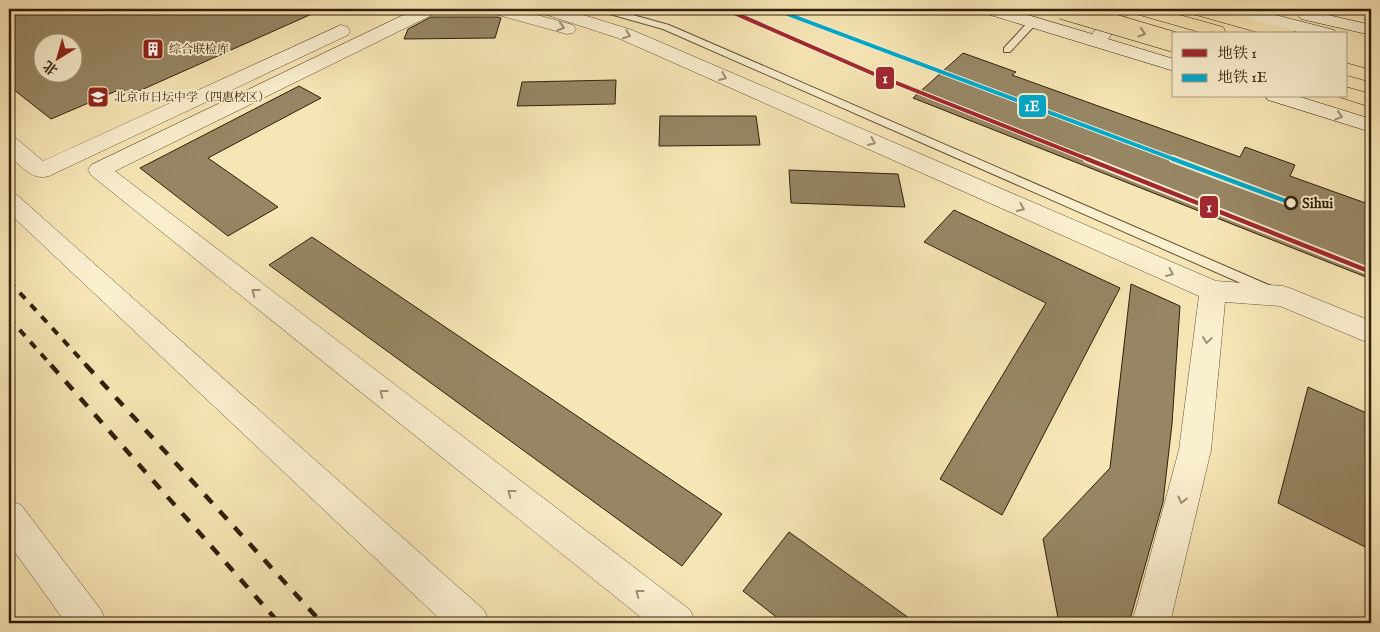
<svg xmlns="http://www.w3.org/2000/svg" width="1380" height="632" font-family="'IM FELL English','Noto Serif SC',serif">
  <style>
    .building { fill: #978664; stroke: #301f0c; fill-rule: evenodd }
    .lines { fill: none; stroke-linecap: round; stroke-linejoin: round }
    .lane-casing { stroke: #625136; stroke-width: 2 }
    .street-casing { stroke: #625136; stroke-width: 1 }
    .secondary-casing { stroke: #301f0c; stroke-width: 1 }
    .highway-casing { stroke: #301f0c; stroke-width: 1 }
    .lane { fill: #faefcf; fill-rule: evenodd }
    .street { fill: #faefcf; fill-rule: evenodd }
    .secondary { fill: #faefcf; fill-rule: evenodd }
    .highway { fill: #f7e6b5; fill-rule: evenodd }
    .rail-far1 { stroke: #301f0c; stroke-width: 4; stroke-dasharray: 8 8; stroke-linecap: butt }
    .rail { stroke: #301f0c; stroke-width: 4.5; stroke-dasharray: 11 11; stroke-linecap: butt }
    .highway-bridge-casing { stroke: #301f0c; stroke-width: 21; stroke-linecap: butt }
    .highway-bridge { stroke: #f7e6b5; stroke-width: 20 }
    .metro-1-far1-casing { stroke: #faefcf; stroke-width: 6 }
    .metro-1-casing { stroke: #faefcf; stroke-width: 8 }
    .metro-2-far1-casing { stroke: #faefcf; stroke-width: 6 }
    .metro-2-casing { stroke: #faefcf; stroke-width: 8 }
    .metro-1-far1 { stroke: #a12830; stroke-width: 4 }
    .metro-1 { stroke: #a12830; stroke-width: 4.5 }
    .metro-2-far1 { stroke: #00a9ce; stroke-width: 4 }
    .metro-2 { stroke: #00a9ce; stroke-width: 4.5 }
    .oneway { stroke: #9f9177 }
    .oneway2 { stroke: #9d8c69 }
    .stop-dot { fill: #faefcf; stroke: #301f0c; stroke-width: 2.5 }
    .labels { text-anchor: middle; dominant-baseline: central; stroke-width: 4; stroke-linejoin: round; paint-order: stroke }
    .far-poi-label { font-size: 12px; fill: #301f0c; stroke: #faefcf; text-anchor: start }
    .stop-label { font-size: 15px; font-weight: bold; fill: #301f0c; stroke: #faefcf; text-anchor: start }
    .line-badge { stroke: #faefcf; stroke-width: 2 }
    .badge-label { font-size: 14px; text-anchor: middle; font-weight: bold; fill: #fff }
  </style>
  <rect width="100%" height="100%" fill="#f7e6b5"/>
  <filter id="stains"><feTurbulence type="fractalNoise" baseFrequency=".004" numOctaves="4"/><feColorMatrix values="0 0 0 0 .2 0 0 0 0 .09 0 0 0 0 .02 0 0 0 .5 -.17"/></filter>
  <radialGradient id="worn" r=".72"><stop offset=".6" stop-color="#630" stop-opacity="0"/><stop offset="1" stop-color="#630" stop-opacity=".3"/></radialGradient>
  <g class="building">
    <path d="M9,9h314l-193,86 -9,-6 -70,30 -42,-33zM42,42h30v30h-30z"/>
    <path d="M431,17h67l3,1 -6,20 -91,1 4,-10z"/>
    <path d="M963,53l53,19 -4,3 228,82 5,-10 50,18 -5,11 81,29v74l-458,-181z"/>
    <path d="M616,80l-1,24 -98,2 5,-24z"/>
    <path d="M299,86l22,12 -113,60 70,49 -50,29 -88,-68z"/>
    <path d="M660,116h96l4,29 -101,1z"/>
    <path d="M789,170l109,4 7,33 -114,-4z"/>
    <path d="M954,210l166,78 -118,227 -62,-36 106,-176 -122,-61z"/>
    <path d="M312,237l410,277 -40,52 -413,-301z"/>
    <path d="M1131,284l49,22 -8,118 -9,78 -34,121h-70l-16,-84 67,-71z"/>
    <path d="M1308,387l63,28v135l-93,-47z"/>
    <path d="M789,532l127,91h-132l-41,-32z"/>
  </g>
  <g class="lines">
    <g class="lane-casing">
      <g id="lane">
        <path d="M598,9h13l58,16 609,264 2,3 -2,3h-10l-605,-266 -64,-18z"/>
        <path d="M1033,19l5,3 -2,2 -26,28h-6v-4l26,-28z"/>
      </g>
    </g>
    <g class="street-casing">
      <g id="street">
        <path d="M416,9h23l-3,4 -321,158 575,439 6,13h-48l-557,-448 -3,-5 3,-5z"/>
        <path d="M488,9h28l57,16 3,4 -3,4 -6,1 -76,-21z"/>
        <path d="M538,9h26l68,21 584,251 67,5 9,3 79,32v23l-91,-38 -55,-4 -14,148 -41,173h-38l47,-173 20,-154 -581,-258 -77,-25z"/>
        <path d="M341,25l7,2 2,4 -2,4 -299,141c-17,5 -28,-10 -40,-21v-18l8,2 26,22z"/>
        <path d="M9,192l8,3 467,415 6,13h-46l-435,-410z"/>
        <path d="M9,500l12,5 80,105 6,13h-41l-57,-79z"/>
      </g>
    </g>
    <g class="secondary-casing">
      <g id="secondary">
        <path d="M981,9h27l84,25 21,-25h18l-23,30 66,20v12l-190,-58z"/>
        <path d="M1223,9h29l82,21 2,4h-31l-79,-21z"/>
        <path d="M1307,10l64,15v10l-70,-16 -3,-4 3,-4z"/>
        <path d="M1265,96h32l74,23v13l-103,-32z"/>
      </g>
    </g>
    <g class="highway-casing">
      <g id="highway">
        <path d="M1130,9h28l65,18 2,4 -2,3h-17l-73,-21z"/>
        <path d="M1186,9h28l79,21 2,4h-31l-75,-21z"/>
        <path d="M1346,63l25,7v12l-25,-7z"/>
        <path d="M1346,87l25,7v13l-32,-10 7,-1z"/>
      </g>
    </g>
    <use href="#lane" class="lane"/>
    <use href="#street" class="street"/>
    <use href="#secondary" class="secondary"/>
    <use href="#highway" class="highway"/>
    <g class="rail-far1">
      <path d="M9,281l78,85"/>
      <path d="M9,318l43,48"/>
    </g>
    <g class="rail">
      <path d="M51,365l228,258"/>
      <path d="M86,365l236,258"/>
    </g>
    <g class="highway-bridge-casing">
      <path id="highway-bridge" d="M1062,9l112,33"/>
    </g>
    <use href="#highway-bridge" class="highway-bridge"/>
    <g class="metro-1-far1-casing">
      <path id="metro-1-far1" d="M725,9l149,65 216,86"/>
    </g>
    <g class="metro-1-casing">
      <path id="metro-1" d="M1087,159l284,113"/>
    </g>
    <g class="metro-2-far1-casing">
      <path id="metro-2-far1" d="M774,9l402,151"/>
    </g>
    <g class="metro-2-casing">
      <path id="metro-2" d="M1173,159l118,44"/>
    </g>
    <use href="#metro-1-far1" class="metro-1-far1"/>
    <use href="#metro-1" class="metro-1"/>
    <use href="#metro-2-far1" class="metro-2-far1"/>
    <use href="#metro-2" class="metro-2"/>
  </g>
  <defs><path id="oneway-chevron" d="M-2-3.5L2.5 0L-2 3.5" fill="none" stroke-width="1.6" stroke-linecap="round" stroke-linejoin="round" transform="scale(1.25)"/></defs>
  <g class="oneway">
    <use href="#oneway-chevron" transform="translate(561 27) rotate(16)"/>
    <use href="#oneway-chevron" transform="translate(627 35) rotate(21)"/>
    <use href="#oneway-chevron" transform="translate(723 77) rotate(24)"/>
    <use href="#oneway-chevron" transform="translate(1339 116) rotate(17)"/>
    <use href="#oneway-chevron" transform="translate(872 142) rotate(24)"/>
    <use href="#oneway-chevron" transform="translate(1021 208) rotate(24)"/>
    <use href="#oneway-chevron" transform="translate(1170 273) rotate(24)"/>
    <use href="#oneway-chevron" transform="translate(255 292) rotate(-142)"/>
    <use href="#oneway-chevron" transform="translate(1207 340) rotate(97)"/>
    <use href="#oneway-chevron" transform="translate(383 393) rotate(-142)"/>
    <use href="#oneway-chevron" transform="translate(511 493) rotate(-142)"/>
    <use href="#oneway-chevron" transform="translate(1182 500) rotate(104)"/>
    <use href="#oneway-chevron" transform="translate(639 593) rotate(-142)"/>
  </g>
  <use class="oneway2" href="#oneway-chevron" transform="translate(1142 33) rotate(17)"/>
  <defs>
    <g id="building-square" transform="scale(1.125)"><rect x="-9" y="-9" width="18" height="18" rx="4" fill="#8f2418" stroke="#faefcf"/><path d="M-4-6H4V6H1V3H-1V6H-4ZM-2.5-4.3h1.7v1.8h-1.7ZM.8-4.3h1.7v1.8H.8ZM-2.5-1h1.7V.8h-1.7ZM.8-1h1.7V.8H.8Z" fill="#fff"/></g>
    <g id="school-square" transform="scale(1.125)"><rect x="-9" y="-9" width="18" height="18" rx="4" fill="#8f2418" stroke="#faefcf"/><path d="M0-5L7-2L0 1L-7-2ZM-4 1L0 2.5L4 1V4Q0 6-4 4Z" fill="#fff"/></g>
  </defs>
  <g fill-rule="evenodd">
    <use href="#building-square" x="153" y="49"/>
    <use href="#school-square" x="98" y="97"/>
  </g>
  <circle class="stop-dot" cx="1291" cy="203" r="6"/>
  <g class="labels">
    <g class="far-poi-label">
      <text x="169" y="49">综合联检库</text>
      <text x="114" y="97">北京市日坛中学（四惠校区）</text>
    </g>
    <g class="stop-label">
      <text x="1302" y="203">Sihui</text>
    </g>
  </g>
  <g class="line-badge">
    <rect x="875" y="66" width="20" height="24" rx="5" fill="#a12830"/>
    <rect x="1018" y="94" width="29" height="24" rx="5" fill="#00a9ce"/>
    <rect x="1199" y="195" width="20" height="24" rx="5" fill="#a12830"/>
  </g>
  <g class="badge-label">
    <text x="885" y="83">1</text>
    <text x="1032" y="111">1E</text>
    <text x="1209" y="212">1</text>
  </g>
  <rect width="1380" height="632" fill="none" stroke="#f7e6b5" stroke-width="30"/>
  <rect x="10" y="10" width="1360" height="612" fill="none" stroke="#301f0c" stroke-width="2.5"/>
  <rect x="15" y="15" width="1350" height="602" fill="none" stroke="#301f0c"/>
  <rect x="1172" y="32" width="175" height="65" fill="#faefcf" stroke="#a99c81"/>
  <rect x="1182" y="49" width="25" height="8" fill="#a12830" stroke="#a99c81"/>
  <text x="1218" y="58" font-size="15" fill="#301f0c">地铁 1</text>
  <rect x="1182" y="74" width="25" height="8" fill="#00a9ce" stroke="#a99c81"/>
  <text x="1218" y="82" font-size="15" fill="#301f0c">地铁 1E</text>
  <g transform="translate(58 58) rotate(217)"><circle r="24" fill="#faefcf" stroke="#a99c81"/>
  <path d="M0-4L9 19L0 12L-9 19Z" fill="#8f2418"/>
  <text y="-8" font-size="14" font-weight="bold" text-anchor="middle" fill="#301f0c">北</text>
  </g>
  <rect width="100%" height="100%" filter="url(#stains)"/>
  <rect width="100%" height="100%" fill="url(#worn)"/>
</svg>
